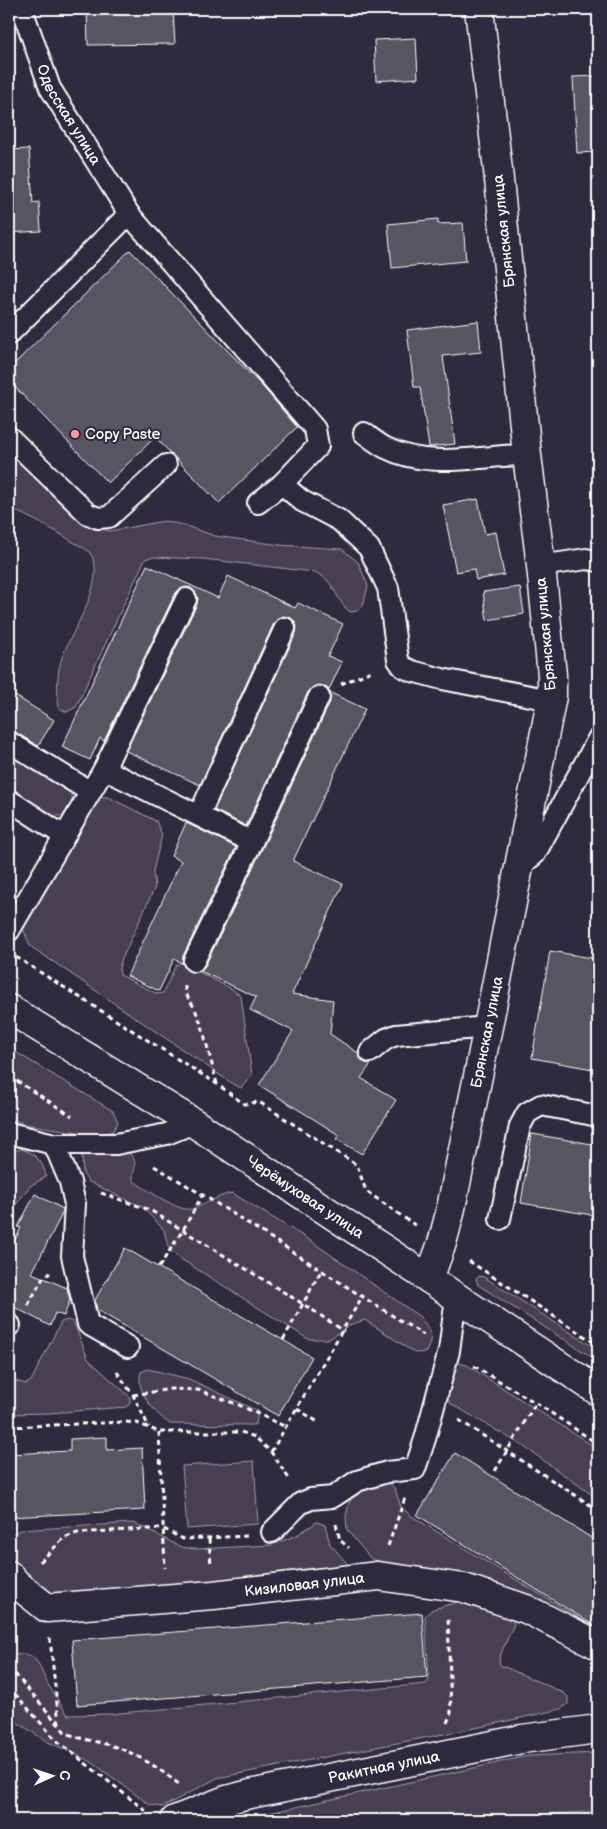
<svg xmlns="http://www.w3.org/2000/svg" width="607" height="1829" font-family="'Balsamiq Sans',sans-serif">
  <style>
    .green { fill: #464152; stroke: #a2a0a8 }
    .building { fill: #595564; stroke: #fff }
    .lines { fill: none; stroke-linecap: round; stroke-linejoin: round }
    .service-casing { stroke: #fff; stroke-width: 24 }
    .minor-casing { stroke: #fff; stroke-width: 31 }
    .secondary-casing { stroke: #fff; stroke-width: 31 }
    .path { stroke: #fff; stroke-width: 3; stroke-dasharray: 5 4; stroke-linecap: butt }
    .service { stroke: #2f2a3d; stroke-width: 20 }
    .minor { stroke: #2f2a3d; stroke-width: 28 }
    .secondary { stroke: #2f2a3d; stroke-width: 28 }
    .poi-dot { fill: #ff9aa2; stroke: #2f2a3d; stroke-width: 2 }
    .labels { text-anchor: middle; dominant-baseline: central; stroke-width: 4; stroke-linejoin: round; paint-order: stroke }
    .street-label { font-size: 15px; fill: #fff; stroke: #2f2a3d }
    .poi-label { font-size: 15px; fill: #fff; stroke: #2f2a3d; text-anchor: start }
  </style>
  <rect width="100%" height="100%" fill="#2f2a3d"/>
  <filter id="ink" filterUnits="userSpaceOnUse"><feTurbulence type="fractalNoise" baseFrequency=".02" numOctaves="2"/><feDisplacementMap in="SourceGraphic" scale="10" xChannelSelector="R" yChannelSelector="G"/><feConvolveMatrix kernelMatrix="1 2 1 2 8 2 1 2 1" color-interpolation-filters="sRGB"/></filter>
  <g filter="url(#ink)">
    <g class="green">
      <path d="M9,452l73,72 28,7 54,-10 19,4 32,11 65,9 62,4 16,13 10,24 -5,20 -6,5 -7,1c-16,-13 -15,-33 -36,-40l-111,-13 -51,-2 -7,2 -69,148 -9,5 -8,-4c-2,-17 -3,-36 4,-53 9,-25 47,-78 26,-103 -4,-4 -11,-7 -16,-10 -21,-14 -42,-24 -64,-34z"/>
      <path d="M9,748l59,39 5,12 -10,17 -17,-1 -37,-25z"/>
      <path d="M99,797h9l48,24 6,14 -9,36 2,16 -34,74 -2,8 1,6 37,19 6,-1 13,-28 5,-2 51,26 9,7 11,79 -11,13 -8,-4 -203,-138 -8,-20z"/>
      <path d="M9,1048l104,63 5,11 -5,9 -14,4 -70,-10 -20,-6z"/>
      <path d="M21,1149c14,4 23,13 25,28l-16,9 -21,28v-61z"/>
      <path d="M86,1149c15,0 48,-6 49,16 0,6 -3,10 -2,16 12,7 47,32 59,28 14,-4 24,-13 40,-16l79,48 109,76c11,14 14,18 6,35l-11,1 -50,-33 -13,4 -23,15h-21l-132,-83 -8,-9 -4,-17 -22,-23 -53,-25 -6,-8 -1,-20z"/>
      <path d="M479,1276l5,1 114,73v11l-120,-76 -2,-6z"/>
      <path d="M68,1320l6,3 14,36 42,38v7l-4,3 -76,6 -41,1v-35l17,5 5,-3 30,-59z"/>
      <path d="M458,1363l9,2 131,84v50l-75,-53 -73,-43 -4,-10 5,-25z"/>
      <path d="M148,1369l41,10 69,32 -2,13 -3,1 -83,-1c-15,-11 -35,-32 -29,-52z"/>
      <path d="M254,1461l4,63 -71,5 -5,-63z"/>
      <path d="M384,1477l11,12 6,18 12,10 179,109 -2,5 -197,-66 -22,-6 -24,-29 -1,-14 3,-13 10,-18z"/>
      <path d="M317,1522l8,3 5,19 23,26 -302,27 -42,-35v-26l11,-6 114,-7 47,24 14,2 77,-4 25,-10z"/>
      <path d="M466,1599l45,18 3,7 -15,34 1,7 64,28 4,4v7l-7,5 -76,17 -268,52 -54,29 -13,-2 -60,-44 -44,-20 -37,-24v-60c29,-11 29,10 40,29 6,10 13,20 19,29l42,-1 316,-30 3,-4 -4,-64 6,-6z"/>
      <path d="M598,1753v58l-132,9h-229l291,-64z"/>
    </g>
    <g class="building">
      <path d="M87,9h86l2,35 -87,1z"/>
      <path d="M416,38l2,40 -42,3 -2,-41z"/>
      <path d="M598,76v76l-21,1 -4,-76z"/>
      <path d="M29,149l4,54 6,-1 2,29 -32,2v-83z"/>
      <path d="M438,219v5l25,-1 3,38 -74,7 -4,-44z"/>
      <path d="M130,250l133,137 34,40 -78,76 -64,-66 -47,46 -99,-102v-12z"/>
      <path d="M478,321l3,31 -38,4 12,88 -26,3 -9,-60h-6l-7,-57z"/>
      <path d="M478,499l7,35 11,-2 8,43 -28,5 -2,-11 -18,3 -13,-67z"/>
      <path d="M147,565l71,33 10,-22 67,32 3,-5 45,21 -15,32 14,6 -13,28 -5,-4 -6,-1 -5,2 -5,5 -62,134 -32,-16 82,-177 1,-6 -2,-5 -5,-5 -7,-1 -4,2 -5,5 -74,162 -74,-34 71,-147 1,-5 -2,-6 -5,-5 -5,-1 -6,2 -5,5 -71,147 -4,-3 -10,22 -28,-13z"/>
      <path d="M520,587l4,27 -37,6 -4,-28z"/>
      <path d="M9,692l45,28 -16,26 -23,-14 -6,-2z"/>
      <path d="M329,692l36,17 -72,152 50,23 -51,110 41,6 -3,34 28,19 3,6 4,4 6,1 -10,14 35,22 -34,54 -26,-15 3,-4 -80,-50 34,-54 -43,-21 6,-13 -56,-26 5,-5 58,-119 67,-145z"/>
      <path d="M186,823l50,24 -53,109 -1,7 -8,-4 -15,32 -32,-15 54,-115 -10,-5z"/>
      <path d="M550,951l48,8v111l-66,-12z"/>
      <path d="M532,1134l66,11v71l-77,-13z"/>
      <path d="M35,1194l28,15v3l-31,61 35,15 3,12 -6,16 -9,-3 -5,13 -36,-19 -3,5h-2v-61l12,-23 -3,-1z"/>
      <path d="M125,1248l187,109 -34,59 -181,-106 -2,-10z"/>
      <path d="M107,1437v13l35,-2 3,62 -136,7v-63l61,-3v-12z"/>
      <path d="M455,1453l143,89v86l-181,-113z"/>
      <path d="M422,1613l5,64 -350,28 -5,-65z"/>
    </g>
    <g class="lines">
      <g class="service-casing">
        <g id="service">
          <path id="s1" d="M22,9l28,79 79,126 186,215 3,17 -36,38 -24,19"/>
          <path d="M9,334l120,-120"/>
          <path d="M364,433c7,5 14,11 22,15 43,22 96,7 141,7"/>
          <path d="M9,437l79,77 10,4 11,-1 57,-52"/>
          <path d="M282,484l20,17 37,19 30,28 19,40 10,72 5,7 9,4 30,8 109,21"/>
          <path d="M541,566l45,-7 12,2"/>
          <path d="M9,742l80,49"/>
          <path d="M104,769l82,-170"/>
          <path d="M9,800l55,36"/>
          <path d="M199,815l86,-187"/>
          <path d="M519,867l16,-13 63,-115"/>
          <path d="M9,931l95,-162 148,73 67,-145"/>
          <path d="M194,961l58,-119"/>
          <path d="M370,1052l16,-13 10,-4 92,-8"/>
          <path d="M9,1133l45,11h62l51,-10 27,-11"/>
          <path d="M54,1144l16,38 5,22 -3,52 16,68 40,23"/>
          <path d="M500,1219l20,-93 7,-13 14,-8 57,11"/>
          <path d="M9,1324l1,1"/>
          <path d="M272,1532l29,-29 10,-4 22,-2 24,-16 30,-9 28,-3 10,-30 24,-88 7,-54"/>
        </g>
      </g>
      <g class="minor-casing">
        <g id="minor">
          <path id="s2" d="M429,1279l13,-36 8,-30 38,-186 64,-331v-21l-11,-109 -14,-111 -29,-285 -19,-161"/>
          <path id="s3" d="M9,1575l9,10 29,23 166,-13 165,-19 86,12 62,21 72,36"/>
          <path id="s4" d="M175,1820l51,-20 24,-6 272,-55 76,-10"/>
        </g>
      </g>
      <g class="secondary-casing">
        <g id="secondary">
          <path id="s5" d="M9,1009l185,114 404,268"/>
        </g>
      </g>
      <g class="path">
        <path d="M341,684l33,-14"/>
        <path d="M16,957l201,127 27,20 15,-2 98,63 9,26 50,35"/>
        <path d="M185,986v7l9,14 8,19 15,58"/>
        <path d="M9,1076l63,40"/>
        <path d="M154,1166c92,53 179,114 270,169"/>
        <path d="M101,1193l49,17 153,94 41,27"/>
        <path d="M469,1261l129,84"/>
        <path d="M159,1267l24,-37 20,-36"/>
        <path d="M28,1305l15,-27 7,-5"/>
        <path d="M283,1340l38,-69"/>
        <path d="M474,1366l62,37 62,41"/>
        <path d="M117,1372l16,23 16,32"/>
        <path d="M133,1395l38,-6 27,1 41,15 47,22"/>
        <path d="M297,1409l21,13"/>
        <path d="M459,1420l139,90"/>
        <path d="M9,1427l116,-5 12,1 22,9h82l14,5 16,15 19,28"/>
        <path d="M159,1432l6,136"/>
        <path d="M271,1452l91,-155"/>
        <path d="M495,1471l41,-68"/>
        <path d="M336,1524l4,16 9,8"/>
        <path d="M209,1539l2,27"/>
        <path d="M388,1546l17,-48"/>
        <path d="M40,1562l24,-24 13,-5 85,-5 21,11 64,-3"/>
        <path d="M50,1638l9,86"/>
        <path d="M9,1667l56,65c15,8 32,9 48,14 25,8 47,23 67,39"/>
        <path d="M9,1687l47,53 90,71"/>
        <path d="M447,1723l4,-10 -3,-97"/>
      </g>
      <use href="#service" class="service"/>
      <use href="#minor" class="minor"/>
      <use href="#secondary" class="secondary"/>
    </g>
  </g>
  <circle class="poi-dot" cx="75" cy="434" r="5"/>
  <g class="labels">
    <g class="street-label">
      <text stroke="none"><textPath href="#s1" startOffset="116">Одесская улица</textPath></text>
      <text transform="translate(504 231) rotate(-96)">Брянская улица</text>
      <text transform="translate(546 634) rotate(-95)">Брянская улица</text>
      <text stroke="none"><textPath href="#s2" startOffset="254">Брянская улица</textPath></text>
      <text stroke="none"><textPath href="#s5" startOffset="351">Черёмуховая улица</textPath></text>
      <text stroke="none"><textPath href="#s3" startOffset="309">Кизиловая улица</textPath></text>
      <text stroke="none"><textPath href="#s4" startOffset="216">Ракитная улица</textPath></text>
    </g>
    <g class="poi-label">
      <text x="85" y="434">Copy Paste</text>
    </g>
  </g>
  <rect width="607" height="1829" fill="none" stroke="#2f2a3d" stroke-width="30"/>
  <rect x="15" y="15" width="577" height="1799" fill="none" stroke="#fff" stroke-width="2" filter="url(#ink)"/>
  <g transform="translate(52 1776) rotate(87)" stroke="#2f2a3d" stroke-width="4" paint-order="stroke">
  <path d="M0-4L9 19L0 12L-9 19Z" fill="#ffffff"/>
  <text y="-8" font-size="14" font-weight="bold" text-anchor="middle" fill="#ffffff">С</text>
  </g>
</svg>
